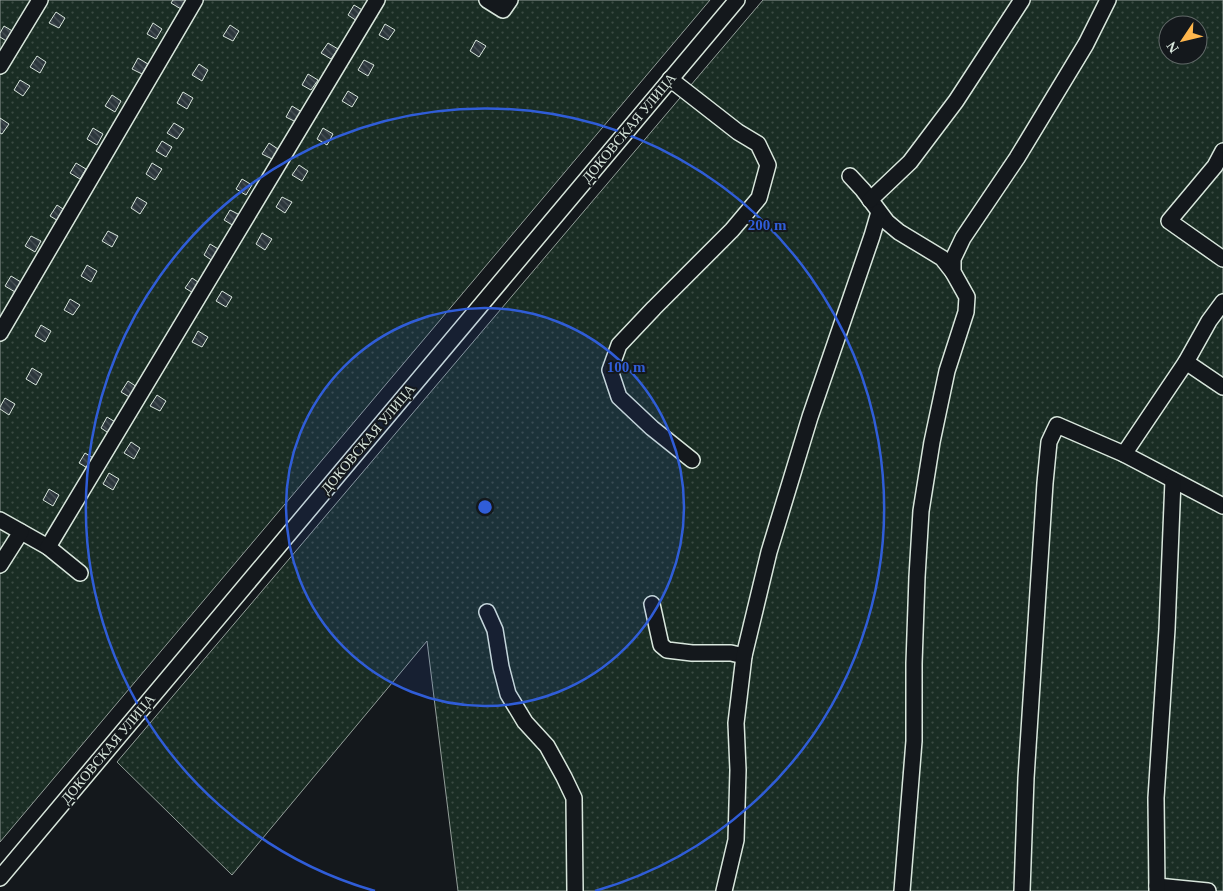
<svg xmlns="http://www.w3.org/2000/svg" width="1223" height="891" font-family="Georgia,serif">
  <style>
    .garden { fill: url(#garden-dots); stroke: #939e99; fill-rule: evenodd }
    .building { fill: url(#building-back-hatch); stroke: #d8e6dc }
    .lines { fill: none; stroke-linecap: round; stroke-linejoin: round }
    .minor-casing { stroke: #d8e6dc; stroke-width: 18 }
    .minor { stroke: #14181c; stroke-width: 15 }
    .ring { fill: none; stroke: #305dd8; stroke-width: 2.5 }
    .labels { text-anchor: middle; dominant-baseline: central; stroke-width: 4; stroke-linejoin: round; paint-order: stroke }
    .street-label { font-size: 14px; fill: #d8e6dc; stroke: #14181c }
    .centre { fill: #305dd8; stroke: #14181c; stroke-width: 2.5 }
    .ring-label { font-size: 15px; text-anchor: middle; font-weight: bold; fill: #305dd8; stroke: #14181c; stroke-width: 4; stroke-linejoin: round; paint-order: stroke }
  </style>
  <defs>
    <pattern id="garden-dots" width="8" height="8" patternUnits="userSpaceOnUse" patternTransform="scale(1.25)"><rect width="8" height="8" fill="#1a2d24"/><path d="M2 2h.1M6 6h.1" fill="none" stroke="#3b4b43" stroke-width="1.8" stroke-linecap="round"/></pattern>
    <pattern id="building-back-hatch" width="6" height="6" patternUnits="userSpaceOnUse" patternTransform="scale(1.25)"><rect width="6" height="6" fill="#2c363c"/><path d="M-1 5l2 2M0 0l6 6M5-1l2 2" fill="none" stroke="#4a5358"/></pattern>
  </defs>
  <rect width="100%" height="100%" fill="#14181c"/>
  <g class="garden">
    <path d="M0,0h710l-710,842z"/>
    <path d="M763,0h460v891h-765l-31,-250 -195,234 -115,-113zM1168,25h30v30h-30z"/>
  </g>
  <g class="building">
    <path d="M173,0h13l-5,9 -10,-6z"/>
    <path d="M354,5l10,6 -7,10 -9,-6z"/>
    <path d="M56,12l9,6 -6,10 -10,-5z"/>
    <path d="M153,23l9,6 -6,10 -9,-5z"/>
    <path d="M385,24l10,6 -7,10 -9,-5z"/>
    <path d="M230,25l9,6 -6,10 -10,-5z"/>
    <path d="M4,26l10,6 -6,10 -8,-5v-4z"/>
    <path d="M476,40l10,6 -7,11 -9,-6z"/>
    <path d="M328,43l10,6 -7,10 -10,-6z"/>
    <path d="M37,56l9,6 -6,11 -10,-6z"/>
    <path d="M138,58l10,6 -6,10 -10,-5z"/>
    <path d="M364,60l10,5 -6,11 -10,-6z"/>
    <path d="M199,64l9,6 -6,11 -10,-6z"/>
    <path d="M308,74l10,6 -7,10 -9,-5z"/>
    <path d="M20,80l10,6 -7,10 -9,-6z"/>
    <path d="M348,91l10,6 -6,10 -10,-6z"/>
    <path d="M183,92l10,6 -6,11 -10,-6z"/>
    <path d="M112,95l9,6 -6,11 -10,-6z"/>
    <path d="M292,106l10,6 -6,10 -10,-5z"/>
    <path d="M0,118l9,6 -7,10 -2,-1z"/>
    <path d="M174,123l10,6 -7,10 -10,-6z"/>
    <path d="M93,128l10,6 -6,11 -10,-6z"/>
    <path d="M323,128l10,6 -6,11 -10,-6z"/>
    <path d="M162,141l10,6 -6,10 -10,-6z"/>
    <path d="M269,143l9,6 -6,10 -10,-5z"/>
    <path d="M76,163l10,6 -6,10 -10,-6z"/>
    <path d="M152,163l10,6 -7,11 -9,-6z"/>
    <path d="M299,165l9,6 -6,10 -10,-6z"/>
    <path d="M242,179l10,6 -6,10 -10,-6z"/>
    <path d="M137,197l10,6 -7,11 -9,-6z"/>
    <path d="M282,197l10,5 -7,11 -9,-6z"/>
    <path d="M57,205l9,6 -6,11 -10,-6z"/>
    <path d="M230,210l10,5 -6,11 -10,-6z"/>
    <path d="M108,231l10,5 -6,11 -10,-6z"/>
    <path d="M262,233l10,6 -7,11 -9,-6z"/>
    <path d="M31,236l10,5 -6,11 -10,-6z"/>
    <path d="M210,244l10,6 -7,11 -9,-6z"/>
    <path d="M87,265l10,6 -6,11 -10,-6z"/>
    <path d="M11,276l10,6 -6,10 -10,-6z"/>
    <path d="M192,278l9,6 -6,10 -10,-6z"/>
    <path d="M222,291l10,6 -6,10 -10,-6z"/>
    <path d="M70,299l10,6 -7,10 -9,-5z"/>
    <path d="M41,325l10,6 -6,11 -10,-6z"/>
    <path d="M198,331l10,6 -6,10 -10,-5z"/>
    <path d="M32,368l10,6 -6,11 -10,-6z"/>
    <path d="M128,381l9,6 -6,11 -10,-6z"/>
    <path d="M157,395l9,6 -6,10 -10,-5z"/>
    <path d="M5,398l10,6 -6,11 -9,-6v-2z"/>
    <path d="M107,417l10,6 -7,11 -9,-6z"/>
    <path d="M131,442l9,6 -6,11 -10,-6z"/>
    <path d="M85,453l10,6 -6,10 -10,-6z"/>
    <path d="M109,473l10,6 -6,11 -10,-6z"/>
    <path d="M49,489l10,6 -6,11 -10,-6z"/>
  </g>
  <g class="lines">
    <g class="minor-casing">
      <g id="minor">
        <path d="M487,0l16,10 7,-10"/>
        <path d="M0,66l40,-66"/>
        <path d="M670,79l68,53 20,12 10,21 -9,33 -27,32 -78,78 -35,37 -9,25 9,27 33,31 40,32"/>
        <path d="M1223,151l-8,15 -46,55 54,38"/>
        <path d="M850,176l13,14 24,32 12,10 43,26 11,14"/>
        <path d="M870,200l40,-38 46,-61 66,-101"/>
        <path d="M0,333l195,-333"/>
        <path d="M1186,362l37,25"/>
        <path d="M1124,454l62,-92 23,-41 14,-19"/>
        <path d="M0,520l48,27 32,26"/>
        <path d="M48,547l329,-547"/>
        <path d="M0,565l21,-33"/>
        <path d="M652,604l9,41 6,5 25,3h39l13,3"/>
        <path d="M487,612l8,18 6,37 7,27 17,28 22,24 17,31 10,21 1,93"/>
        <path d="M0,878l737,-878"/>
        <path d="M1157,886l51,5"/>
        <path d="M724,891l12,-51 2,-70 -2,-47 8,-67 25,-104 41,-135 62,-181 7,-24"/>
        <path d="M902,891l12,-150v-78l3,-86 4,-66 11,-69 15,-71 19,-59 1,-15 -14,-25v-13l10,-21 54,-80 69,-114 22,-44"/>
        <path d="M1022,891l4,-113 19,-295 4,-41 8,-17 67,29 99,52"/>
        <path d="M1157,891l-1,-93 11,-169 6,-149"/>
      </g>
    </g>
    <use href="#minor" class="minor"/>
  </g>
  <circle cx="485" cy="507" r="199" fill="#305dd8" fill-opacity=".12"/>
  <g class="ring">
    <circle cx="485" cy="507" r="199"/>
    <path d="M375 891A399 399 0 1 1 595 891"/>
  </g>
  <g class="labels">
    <g class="street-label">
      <text transform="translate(629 128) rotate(-50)">ДОКОВСКАЯ УЛИЦА</text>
      <text transform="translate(368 439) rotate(-50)">ДОКОВСКАЯ УЛИЦА</text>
      <text transform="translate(108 749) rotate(-50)">ДОКОВСКАЯ УЛИЦА</text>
    </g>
  </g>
  <circle cx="485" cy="507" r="8" class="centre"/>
  <g class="ring-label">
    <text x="767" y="230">200 m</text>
    <text x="626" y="372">100 m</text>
  </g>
  <g transform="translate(1183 40) rotate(235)"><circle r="24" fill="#14181c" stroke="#626a69"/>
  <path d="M0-4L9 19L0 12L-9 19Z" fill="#ffb74d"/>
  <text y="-8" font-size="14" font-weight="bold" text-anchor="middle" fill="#d8e6dc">N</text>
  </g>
</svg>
